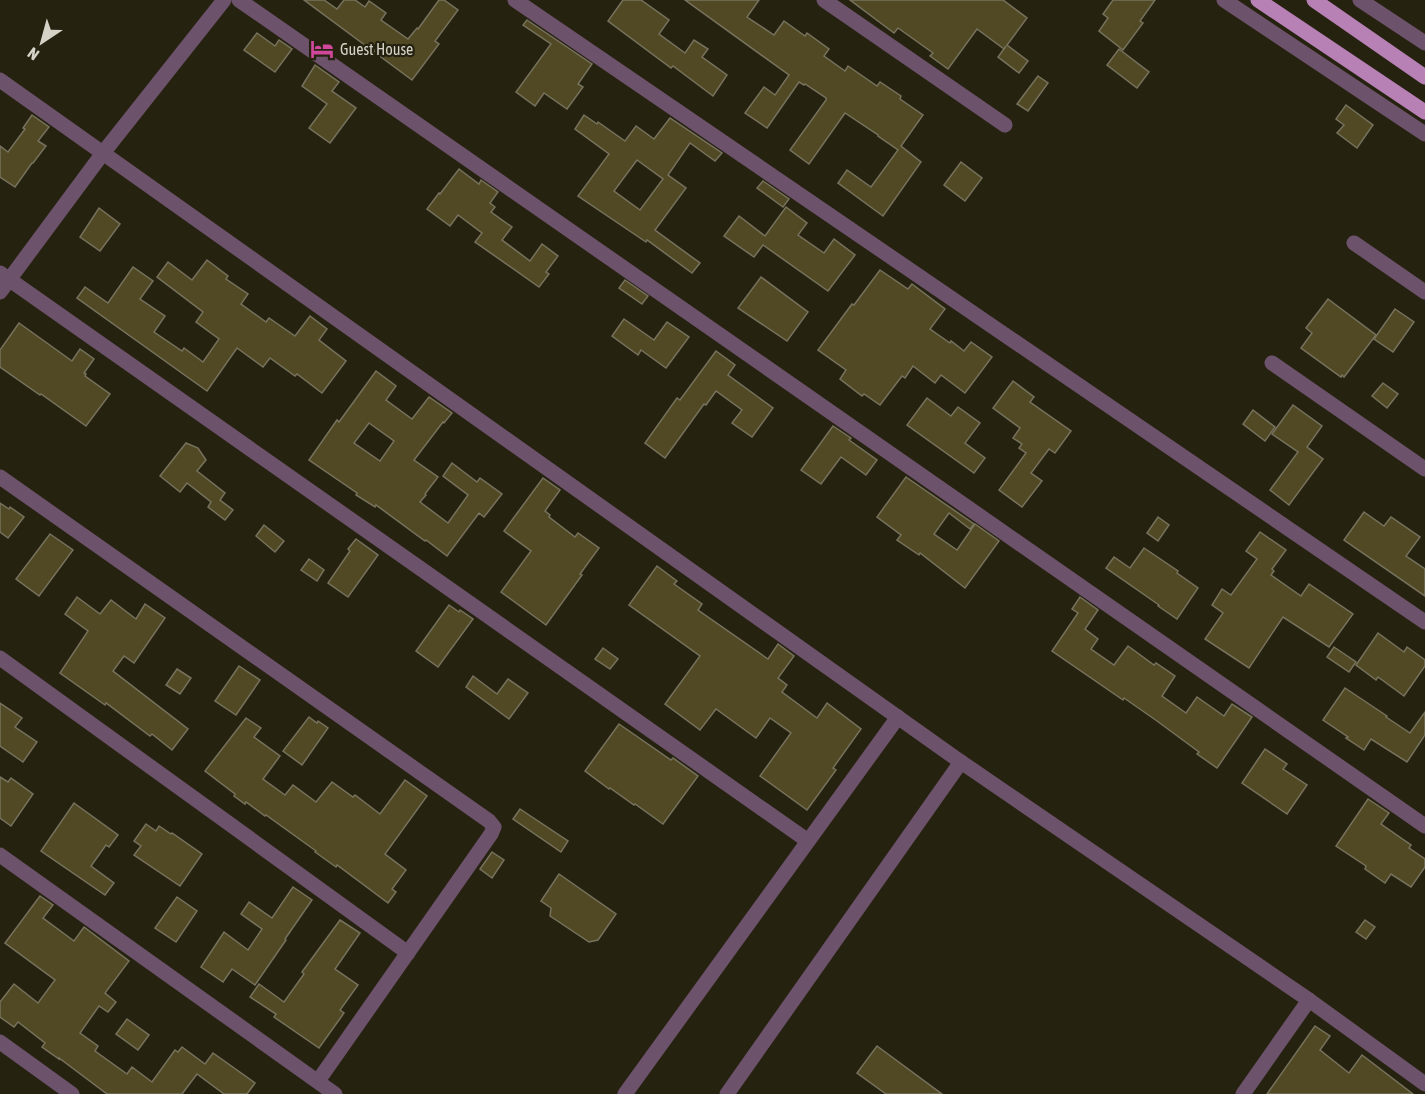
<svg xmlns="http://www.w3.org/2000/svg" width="1425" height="1094" font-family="'Asap Condensed',sans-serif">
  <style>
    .building { fill: #514924; stroke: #76725d; stroke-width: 1.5; fill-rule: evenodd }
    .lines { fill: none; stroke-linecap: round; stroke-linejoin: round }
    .minor { stroke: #6c526b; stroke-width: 15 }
    .major { stroke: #b781b6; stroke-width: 15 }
    .labels { text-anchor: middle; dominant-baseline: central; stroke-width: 4.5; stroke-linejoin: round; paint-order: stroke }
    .poi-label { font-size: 16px; fill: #d5d3c8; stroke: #262210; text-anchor: start }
  </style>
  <rect width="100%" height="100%" fill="#262210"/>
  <g class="building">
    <path d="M304,0h20l13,9 7,-9h11l10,7 4,-6 17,12 -5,7 27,19 9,-11 1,1 21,-29h5l14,10 -23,31 4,3 -27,36z"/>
    <path d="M623,0h18l28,20 -10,14 26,19 9,-13 14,9 -6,8 25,18 -14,21 -40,-30 -2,2 -63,-47z"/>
    <path d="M685,0h74l-12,17 27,18 10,-14 21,15 2,-3 22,16 -5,7 21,15 3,-5 29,20 3,-4 21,14 -1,3 23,16 -22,31 20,16 -38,54 -45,-33 9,-13 24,17 27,-37 -20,-14v-1l-33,-22 -36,51 -19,-14 36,-50v-2l-21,-14 -1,1 -5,-3 -32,46 -22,-15 19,-26 11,8 14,-20z"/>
    <path d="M850,0h153l24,18 -20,27 21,16 -9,12 -21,-16 8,-11 -2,3 -27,-20 -29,40 -18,-13 3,-3 -35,-25 -4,5z"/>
    <path d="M1113,0h42l-15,21 3,2 -20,27 -24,-19 9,-13 -5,-4z"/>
    <path d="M527,20l65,44 -14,20 5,3 -16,22 -23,-16 -9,13 -19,-14 35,-48 -28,-19z"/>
    <path d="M257,33l18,13 4,-6 13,9 -17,23 -31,-22z"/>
    <path d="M1119,49l30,23 -12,16 -30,-23z"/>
    <path d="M315,65l24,17 -7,9 24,17 -26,35 -21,-15 18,-24 -25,-18z"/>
    <path d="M1038,76l10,7 -20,28 -11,-7z"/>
    <path d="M1346,105l27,20 -16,23 -20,-15 7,-8 -8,-6z"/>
    <path d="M32,115l17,12 -11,14 8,5 -13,17h-1l-17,24 -15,-10v-31l8,6 17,-23 -2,-1z"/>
    <path d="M584,115l13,9 1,-2 27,19 11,-15 18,13 16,-21 52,35 -7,8 -25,-18 -22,32 18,13 -31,42 45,33 -8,10 -45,-33 -1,2 -68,-46 31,-42 -34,-25zM637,160l26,19 -23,31 -26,-19z"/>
    <path d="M961,162l21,16 -17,23 -21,-16z"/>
    <path d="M459,169l20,15 2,-4 17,12 -8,11 5,4 -4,5 21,15 -10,13 28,21 12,-17 16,12 -12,16 3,2 -10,13 -64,-45 7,-9 -24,-18 -8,11 -23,-17 12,-16 1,1z"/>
    <path d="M763,181l26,18 -6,8 -26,-19z"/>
    <path d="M786,207l21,16 -9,12 26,18 10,-14 21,16 -27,36 -65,-46 -9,12 -30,-21 15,-20 26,20z"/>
    <path d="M99,208l21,16 -20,27 -20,-14z"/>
    <path d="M207,260l21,16 -2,3 22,15 -7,10 25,18 3,-4 26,18 15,-20 17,13 -8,11 27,21 -24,32 -25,-19 -2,2 -25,-18 -7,9 -26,-19 -30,43 -130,-93 8,-11 23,16 25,-36 20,14 -13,18 25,17 -11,16 28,19 2,-3 19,14 16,-23 -23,-17 7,-10 -46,-35 11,-15 24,18z"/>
    <path d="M880,270l28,19 4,-5 33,25 -15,20 20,14 1,-2 13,10 7,-9 21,15 -27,36 -24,-18 -6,8 -22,-17 -8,12 -3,-2 -22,29 -16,-11 -2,2 -22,-17 6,-9 -28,-20 34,-46 2,1z"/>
    <path d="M761,277l47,35 -21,29 -49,-33z"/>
    <path d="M625,280l23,16 -6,8 -23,-16z"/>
    <path d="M1328,299l48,36 -32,42 -2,-2 -1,2 -40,-29 11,-15 -6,-5z"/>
    <path d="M1395,309l19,13 -21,30 -19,-13z"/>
    <path d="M624,319l30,21 13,-18 22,15 -23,31 -25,-18 -3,5 -26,-19z"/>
    <path d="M19,323l53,38 8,-12 14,10 -10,14 2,1 -1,2 25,18 -24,32 -45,-32 -1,1 -40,-28v-17z"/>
    <path d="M716,351l19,14 -7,10 45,33 -21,29 -20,-14 10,-13 -26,-19 -10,14 -2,-1 -39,54 -20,-15 32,-45 3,2z"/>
    <path d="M376,371l20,15 -10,14 26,19 17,-22 23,16 -8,10 -1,-1 -29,38 24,17 -13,17 1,1 -6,7 28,21 20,-28 -25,-19 9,-13 25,19 3,-4 22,16 -18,23 -5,-4 -32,43 -21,-16 -1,1 -49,-36 -1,2 -19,-12 1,-2 -48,-33 28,-40 2,2zM369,423l25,18 -14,20 -26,-18z"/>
    <path d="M1013,381l21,16 -4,5 41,29 -16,22 -6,-4 -18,24 11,8 -20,26 -23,-17 27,-37 -7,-5 3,-4 -9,-6 7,-10 -27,-20z"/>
    <path d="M1383,383l15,11 -11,14 -15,-12z"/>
    <path d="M927,398l24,18 7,-9 22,16 -15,20 20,15 -11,15 -67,-48z"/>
    <path d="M1293,405l29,21 -15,21 16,12 -34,46 -19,-15 28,-38 -26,-18z"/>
    <path d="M1253,410l22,17 -10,14 -22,-17z"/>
    <path d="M833,426l18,12 -2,2 28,20 -11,15 -25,-18 -20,27 -20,-14z"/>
    <path d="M186,443l12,5 8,12 -9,11 28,22 -5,7 13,10 -8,10 -17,-13 3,-5 -24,-19 -7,9 -20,-16z"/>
    <path d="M906,477l68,47 -4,5 -21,-16 -15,21 23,16 18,-26 24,17 -34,47 -45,-35 -1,2 -22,-15 4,-5 -24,-18z"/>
    <path d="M543,478l17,12 -15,21 5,4 -1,2 26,20 3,-4 21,15 -19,26 2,1 -36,50 -45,-33 30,-41 -27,-20z"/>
    <path d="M0,503l9,6 1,-2 14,10 -16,21 -8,-6z"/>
    <path d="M1364,512l20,14 7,-9 29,20 -14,19 19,13v27l-81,-56z"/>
    <path d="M1158,517l11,8 -11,16 -11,-8z"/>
    <path d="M264,525l20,16 -9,11 -19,-16z"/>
    <path d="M1260,532l26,18 -14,19 2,2 -3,4 30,21 8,-12 44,30 -24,33 -46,-30 -34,51 -44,-29 18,-26 -11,-8 10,-16 9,6 26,-36 -11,-8z"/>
    <path d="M50,534l23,16 -34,46 -23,-17z"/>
    <path d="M356,539l22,16 -30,42 -20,-14 22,-32 -2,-2z"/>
    <path d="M1144,548l34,23 -1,2 21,15 -21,31 -19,-13 1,-1 -53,-37 8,-11 16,11z"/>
    <path d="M309,559l15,11 -7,11 -16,-11z"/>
    <path d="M657,566l20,15 -3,3 28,20 -4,6 70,49 10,-15 16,12 -16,22 9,7 -5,7 35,26 10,-15 34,26 -28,39 3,2 -29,40 -47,-34 31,-43 -21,-15 -14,20 -40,-29 -16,21 -35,-26 35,-48 -71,-51z"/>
    <path d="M77,597l23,17 11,-14 25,19 9,-15 20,14 -31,45 -10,-7 -11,15 75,58 -16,21 -20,-16 -2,2 -44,-33 -1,2 -45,-32 28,-42 -23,-17z"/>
    <path d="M1080,597l18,13 -13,19 13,10 -7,10 23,16 14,-19 26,19 2,-2 19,13 -13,20 24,17 11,-16 27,19 8,-12 20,13 -35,51 -20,-14 2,-2 -42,-31 -33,-23 -1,2 -71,-49 26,-38 -6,-4z"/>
    <path d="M449,605l10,7 1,-2 13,9 -35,48 -22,-16z"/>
    <path d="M1378,633l26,19 3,-5 18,13v6l-21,30 -26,-19 -2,3 -20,-15z"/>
    <path d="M1334,647l22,15 -7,10 -22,-15z"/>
    <path d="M603,648l15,11 -8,10 -15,-10z"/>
    <path d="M239,666l21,14 -24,35 -21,-14z"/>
    <path d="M177,669l14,9 -11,16 -14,-9z"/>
    <path d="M473,676l24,18 11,-15 20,14 -19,26 -43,-32z"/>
    <path d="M1345,688l42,28 -1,1 24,16 15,-21v23l-18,27 -36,-23 -7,11 -18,-12 2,-1 -25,-17z"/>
    <path d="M0,703l22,15 -7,9 22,15 -14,20 -23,-16z"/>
    <path d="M309,717l8,6 1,-2 10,7 -26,37 -19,-14z"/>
    <path d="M246,718l15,10 -7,9 26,19 -17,23 22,16 8,-10 23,17 16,-20 21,15 2,-2 25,19 25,-34 22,16 -42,58 21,16 -14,19 4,3 -8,11 -51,-38 -1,2 -21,-15 1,-1 -50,-36 -1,1 -19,-14 -1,2 -11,-8 1,-2 -30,-23z"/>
    <path d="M619,724l52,36 2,-2 25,18 -35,48 -28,-20 -1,1 -24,-17 -1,1 -24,-18z"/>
    <path d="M1265,749l22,15 -4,5 24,16 -20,29 -45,-31z"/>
    <path d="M0,777l8,5 3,-4 22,16 -22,32 -11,-8z"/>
    <path d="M1368,799l21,14 -8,11 30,21 -2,3 16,11v8l-14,20 -20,-13 -6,9 -20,-14 1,-3 -30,-20z"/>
    <path d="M74,803l44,32 -9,12 -3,-2 -15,21 23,17 -9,12 -64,-44z"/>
    <path d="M520,809l48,32 -7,11 -48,-33z"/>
    <path d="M146,824l10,7 3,-5 12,8 1,-1 30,21 -22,32 -46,-31 7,-9 -7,-5z"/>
    <path d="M492,852l12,8 -12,18 -12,-9z"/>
    <path d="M559,874l57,40 -18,26 -9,2 -39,-26 1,-8 -10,-7z"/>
    <path d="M293,887l19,13 -27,39 1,1 -31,45 -23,-16 -9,13 -22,-15 23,-35 24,18 14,-21 -21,-15 8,-12 23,16z"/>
    <path d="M40,896l13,9 -10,13 31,23 10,-14 45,34 -24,32 11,9 -8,10 -9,-6 -19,27 18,13 -3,5 32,23 5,-7 20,15 23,-32 3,2 4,-5 23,17 8,-11 42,30 -8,11h-23l-27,-20 -15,20h-75l-48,-36v1l-17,-12 3,-4 -27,-21 -4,5 -14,-10v-15l14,-18 24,19 17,-23 -50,-37z"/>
    <path d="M177,897l20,14 -21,31 -21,-14z"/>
    <path d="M340,920l20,13 -25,36 23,16 -18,25 4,3 -25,35 -45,-31 2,-3 -26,-17 9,-13 25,18 20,-28 -2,-2z"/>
    <path d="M1365,920l10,7 -9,12 -10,-7z"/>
    <path d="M127,1019l22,16 -11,15 -22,-16z"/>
    <path d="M1315,1026l15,10 -10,14 29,23 13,-18 51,39h-146z"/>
    <path d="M877,1046l65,48h-56l-29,-21z"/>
  </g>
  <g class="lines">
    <g class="minor">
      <path d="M239,0l1186,826"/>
      <path d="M515,0l910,622"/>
      <path d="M824,0l181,125"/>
      <path d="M1224,0l201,134"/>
      <path d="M1360,0l65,43"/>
      <path d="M0,80l961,682 348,238 116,84"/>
      <path d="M1354,243l71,49"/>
      <path d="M0,273l808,568"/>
      <path d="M0,292l103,-139 121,-153"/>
      <path d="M1272,363l153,106"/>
      <path d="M0,477l489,344 5,6 -3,7 -173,247"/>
      <path d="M0,658l408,295"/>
      <path d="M0,855l335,239"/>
      <path d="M0,1042l72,52"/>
      <path d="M625,1094l273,-377"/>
      <path d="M727,1094l234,-332"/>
      <path d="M1243,1094l66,-94"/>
    </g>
    <g class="major">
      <path d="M1258,0l167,112"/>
      <path d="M1314,0l111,77"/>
    </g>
  </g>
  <defs>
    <g id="hotel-bare" transform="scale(1.8)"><path d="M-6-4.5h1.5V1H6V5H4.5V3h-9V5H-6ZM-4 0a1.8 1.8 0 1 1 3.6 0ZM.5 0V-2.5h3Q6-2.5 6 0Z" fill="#d1479c" stroke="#262210" stroke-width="2.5" paint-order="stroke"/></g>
  </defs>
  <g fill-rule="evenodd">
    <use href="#hotel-bare" x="322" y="49"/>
  </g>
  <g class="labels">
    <g class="poi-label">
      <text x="340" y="49">Guest House</text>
    </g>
  </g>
  <g transform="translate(42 42) rotate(216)" stroke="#262210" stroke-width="4.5" paint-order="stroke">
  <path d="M0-4.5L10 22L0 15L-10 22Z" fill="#d5d3c8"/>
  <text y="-9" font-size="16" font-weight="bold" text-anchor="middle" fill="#d5d3c8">N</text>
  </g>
</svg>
